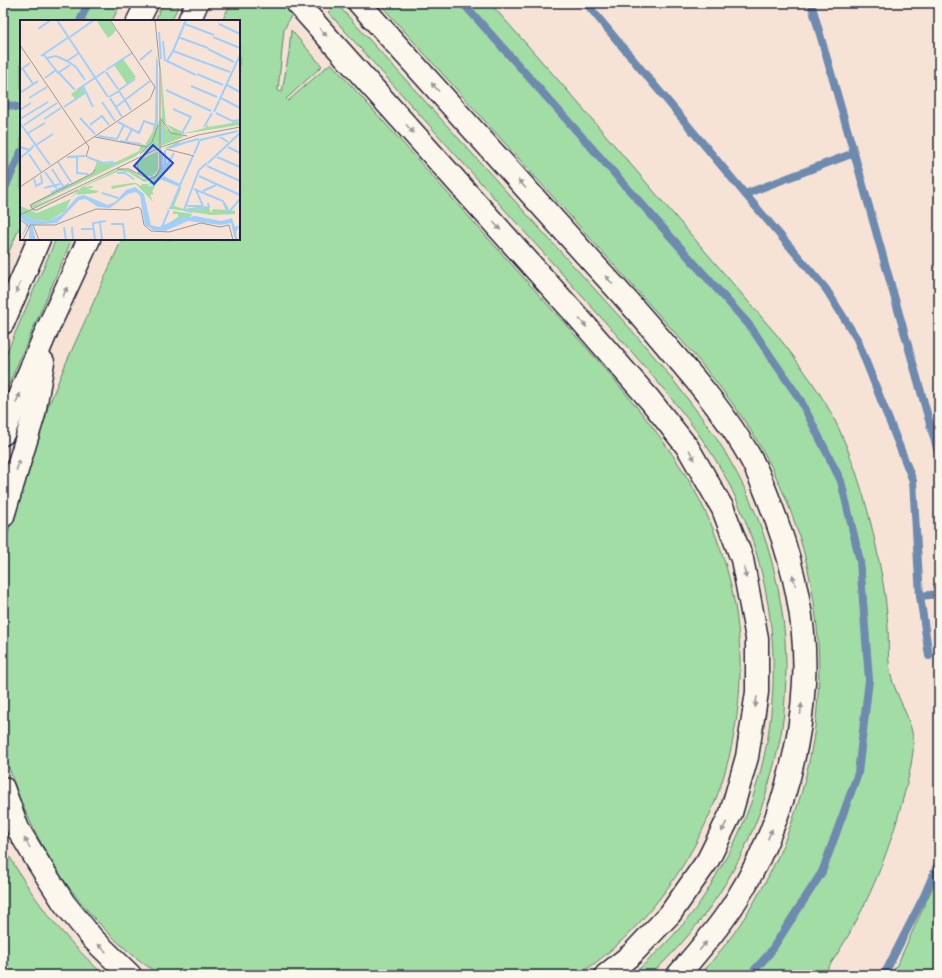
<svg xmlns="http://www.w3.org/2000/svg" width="942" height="978" font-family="Dekko,sans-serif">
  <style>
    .green { fill: #a1dda4; stroke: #628070 }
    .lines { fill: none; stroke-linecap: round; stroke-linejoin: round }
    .stream { stroke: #6e8aaf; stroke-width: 8 }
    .highway-casing { stroke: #22223b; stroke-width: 25 }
    .highway { stroke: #fbf7ec; stroke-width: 22 }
    .oneway { fill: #99979c }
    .inset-river { fill: none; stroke: #a1cffc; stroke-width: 2 }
    .inset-road { fill: none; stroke: #a19697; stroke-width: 1 }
    .view { fill: #1d4ed8; fill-opacity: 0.15; stroke: #1d4ed8; stroke-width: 2 }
    .inset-edge { fill: none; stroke: #22223b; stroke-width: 2 }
  </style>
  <rect width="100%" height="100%" fill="#f6e3d5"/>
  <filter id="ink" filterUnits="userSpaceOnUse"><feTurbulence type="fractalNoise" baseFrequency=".025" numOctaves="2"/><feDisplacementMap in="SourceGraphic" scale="8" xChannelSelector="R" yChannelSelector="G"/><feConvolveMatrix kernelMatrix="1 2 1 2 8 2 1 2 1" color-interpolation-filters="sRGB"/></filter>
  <g filter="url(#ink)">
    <g class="green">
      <path d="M3,3h118l-9,18h-91v203l-18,41z"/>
      <path d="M163,3h17l-9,18h-16z"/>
      <path d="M231,3h66l-13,27 -6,61 4,1 7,-40 2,-22 31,36 -36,33 2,2 43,-38 270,301c44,52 89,105 114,170 48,122 26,261 -55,364 -22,29 -51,57 -82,77h-418c-78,-51 -134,-138 -157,-228v-188l3,-17 7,-28 16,-52 16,-48 21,-51 56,-124h117v-218h-17z"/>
      <path d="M379,3h111l77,87 209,244c23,29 47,60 63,95 23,51 36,105 45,160 2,12 3,25 4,38 1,17 -1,35 4,52 7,24 24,46 21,72 -2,19 -7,37 -12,55 -16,59 -42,119 -78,169h-123c130,-143 157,-354 63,-524 -24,-43 -55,-80 -87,-117z"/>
      <path d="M337,4c71,78 141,156 212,235 47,52 96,103 138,159 15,20 31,40 43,63 41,70 61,155 55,236 -1,25 -6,51 -13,75 -19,77 -63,150 -122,203h-18c19,-16 37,-34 53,-53 15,-17 27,-39 38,-59 5,-9 11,-18 15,-28 50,-110 46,-239 -7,-347 -25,-51 -63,-94 -100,-137l-303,-339z"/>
      <path d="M56,239h16l-69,159v-37z"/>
      <path d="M3,845c29,53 57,89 101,130h-101z"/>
      <path d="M939,873v102h-48l8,-14z"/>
    </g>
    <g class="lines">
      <g class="stream">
        <path d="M463,3l287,323 51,75 40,80 19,80 9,119 -11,93 -36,99 -53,82 -19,21"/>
        <path d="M586,3l159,191"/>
        <path d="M811,3l43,150"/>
        <path d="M80,21l8,-18"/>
        <path d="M3,104l18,4"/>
        <path d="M3,192l18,-40"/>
        <path d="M920,596l-7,-115 -56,-142 -31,-50 -81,-95 109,-41 85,303"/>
        <path d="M929,656l-9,-60 19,-2"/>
        <path d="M884,975l40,-79 15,-35"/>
      </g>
      <g class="highway-casing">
        <g id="highway">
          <path d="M297,3l281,314 72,83 38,48 35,61 19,50 15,79v54l-10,65 -16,56 -23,47 -38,54 -38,40 -26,21"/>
          <path d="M359,3c78,87 156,173 234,260 26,28 52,57 77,87 29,33 58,68 80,107 11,20 19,43 27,65 18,50 30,106 27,160 -4,79 -29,158 -72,225 -16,24 -35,46 -54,68"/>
          <path d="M138,21l9,-18"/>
          <path d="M189,21l8,-18"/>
          <path d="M3,323l36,-84"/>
          <path d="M3,434l45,-106 41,-89"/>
          <path d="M3,516l31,-102 9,-52"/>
          <path d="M3,788l15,41 21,35 25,39 29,36 37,36"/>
        </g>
      </g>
      <use href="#highway" class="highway"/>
    </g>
    <defs><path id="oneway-solid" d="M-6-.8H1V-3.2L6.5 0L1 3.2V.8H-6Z"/></defs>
    <g class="oneway">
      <use href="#oneway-solid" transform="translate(323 32) rotate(48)"/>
      <use href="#oneway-solid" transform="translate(435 87) rotate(-132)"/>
      <use href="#oneway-solid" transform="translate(410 129) rotate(48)"/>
      <use href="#oneway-solid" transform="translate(522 184) rotate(-132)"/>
      <use href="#oneway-solid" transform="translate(497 226) rotate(48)"/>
      <use href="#oneway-solid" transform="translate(609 280) rotate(-132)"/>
      <use href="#oneway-solid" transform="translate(18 288) rotate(113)"/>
      <use href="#oneway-solid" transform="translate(65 292) rotate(-66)"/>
      <use href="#oneway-solid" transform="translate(583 323) rotate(49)"/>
      <use href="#oneway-solid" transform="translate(18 398) rotate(-67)"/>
      <use href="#oneway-solid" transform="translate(692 455) rotate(61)"/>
      <use href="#oneway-solid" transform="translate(18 465) rotate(-73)"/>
      <use href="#oneway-solid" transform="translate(745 573) rotate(78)"/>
      <use href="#oneway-solid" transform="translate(794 580) rotate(-105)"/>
      <use href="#oneway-solid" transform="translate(756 702) rotate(99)"/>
      <use href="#oneway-solid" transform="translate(801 709) rotate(-84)"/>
      <use href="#oneway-solid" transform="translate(724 827) rotate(116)"/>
      <use href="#oneway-solid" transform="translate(770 834) rotate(-67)"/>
      <use href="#oneway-solid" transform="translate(27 843) rotate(-120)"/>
      <use href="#oneway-solid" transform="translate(703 946) rotate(-51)"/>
      <use href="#oneway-solid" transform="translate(102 948) rotate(-136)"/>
    </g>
  </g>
  <g transform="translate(20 20)">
    <rect width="220" height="220" fill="#f6e3d5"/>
    <path d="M76,0h13l7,10 -3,4 -5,4zM136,34l2,14v55l-9,22 -13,11 -104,50 23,-9 -22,11 2,2 83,-41 12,1 14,9 9,-1 7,-9 1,-19 -3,1v19l-6,6 -7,1 -6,-4 -2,-6 2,-7 41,-19 -3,5 -15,3 1,20 -5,10 -14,3 -16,-10 -9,-1 -36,16 10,-1 -1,2 -6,1 13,2 -3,2 -19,2 1,-2 -7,4 11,-10 -45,23h-4l-3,-5 5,-3 58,-29 4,-12 9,3 10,-2 23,-11 2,-7 4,1 8,-14 3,-15zM103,39l13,18 -9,7 -13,-19zM140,39l6,65 19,9 20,-5 3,-4v3l24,-4v-2l8,1v3l-64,10 -14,-15zM62,67l3,5 -10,7 -4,-5zM141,97l5,12 18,8 -42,16 5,-5zM137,162l-5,10 2,2 -4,1 3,7 -17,-18 -24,5 -1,-3 21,-3h4l5,3 1,-2h6l1,3zM161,165v3l-7,18 10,3 19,-3 6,2 2,5 2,-4 13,1 -1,-9 4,9 6,1v3l-23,1 -47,-7h6zM51,179l-6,12 -16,10 -15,-1 -14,-7v-7l17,7zM153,191l19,3 -1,2 -28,11 15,-10v-3h-5z" fill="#a1dda4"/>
    <path d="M115,167l9,7 7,31 8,2 21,-9 15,-2 26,5 11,-3 3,9 5,-2 -4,7 1,8h-2l-4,-17 -10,2 -33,-4 -23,10 -12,-1 -8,-5 -5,-29 -4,-4 -8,2 -18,14 -12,-1 -12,-8 -7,1 -22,23 -25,2 4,15h-7v-16l-9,16 7,-16 -7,-7v-4l14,7 15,1 13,-7 15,-17 7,-2 24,10 7,-3 11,-12z" fill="#a1cffc"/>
    <path class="inset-river" d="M37,0l51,77M166,0l-13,31 57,21M165,4l29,11M199,4l21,10M18,9l13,-9M139,12l2,27M50,17l24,-17M158,17l30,11M193,17l27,11M143,21l2,20M188,29l26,13M153,31l-6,10 29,14M59,33l-12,8 9,6 9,13M24,35l14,18 12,-8M21,36l28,-19M27,38l9,-2 11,5M120,40l12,-10M3,49l10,15M0,50l10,-7M86,50l26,-17M86,52l12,17M39,53l16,17M177,54l26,11M25,58l11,-8M207,65l13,7M63,66l22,-15M171,66l26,11M57,70l6,-4 10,21M99,70l16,-11M146,70l45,21M0,73l18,-12M89,77l10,-6 6,9 -9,7M9,78l18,-11M90,78l12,19M201,78l19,10M82,82l13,19M44,87l21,-14M153,89l18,8 -9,16M0,90l11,-7M111,90l-6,-10 25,-19M194,92l26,-57M196,93l16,8 8,-1M60,98l15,16M0,99l28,-17M24,99l17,-11M98,102l21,11 5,-12 11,4 -1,5M0,103l30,42M4,105l33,-22M70,105l12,-9 7,9M136,105l1,-65M142,107l1,16M184,107l8,-14M8,113l17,-10M197,115l11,7M78,116l19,3 7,-14M180,120l38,-9M100,121l21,3M106,121l6,-12M16,125l17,-11M155,125l24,-6M0,127l10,3 4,-5M208,127l12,6M149,128l21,-7M9,134l12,18M174,134l6,-14M57,136v17l11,1M47,137l18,-1M67,137l16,6 9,-1 1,4M197,137l23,10M0,138l10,-8M38,142l13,20M145,143v-13M188,143l32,-30M148,144l6,-11M187,146l33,15M142,148v-16M32,149l11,17M25,152l12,17M97,153h8l9,6M141,156l4,-12 3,1 -5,9M179,156l41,19M143,157l17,8 13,-29M140,158l20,8M14,159l2,7 6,-3 -1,-8M129,164l11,-5M24,168l16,-4M174,169l29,12 5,13M176,170l7,16M183,171l13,-6M31,173l18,-9M82,173l16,5M167,186h15M150,189l10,-23M172,192l-8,-2 15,-40 8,-7M173,192l1,-2 15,-3 -1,-4M208,193l12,-14M80,203l2,17M91,204h12l2,16M44,207l2,13M52,207l1,13M142,207l7,-17M61,209h13M75,220l-2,-17 13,-2"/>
    <path class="inset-road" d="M0,25l69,102 -3,10M141,99l10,14 16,3M75,117l52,10M146,129l28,7M120,134l12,-12 6,-17M97,149h12l19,10 8,-3 4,-7v-100l-5,-49M119,154l-2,-10 5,-8M0,167l130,-88 5,-12 -45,-67M10,185l63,-32 2,-4M10,185l3,5h4l41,-20M0,195l141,-68 37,-12 42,-8M0,199l9,8M13,205l6,15M3,220l7,-15h25l41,-16 32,1 10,-3 3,2 3,16 7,6 18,1 32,-9 19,4 9,-2 4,15"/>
    <path class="view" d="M133,125l20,18 -19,21 -20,-18z"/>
    <rect width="220" height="220" class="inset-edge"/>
  </g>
  <rect width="942" height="978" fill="none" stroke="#fbf7ec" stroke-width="16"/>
  <rect x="8" y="8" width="926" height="962" fill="none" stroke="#22223b" stroke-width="1.5" filter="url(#ink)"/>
</svg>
